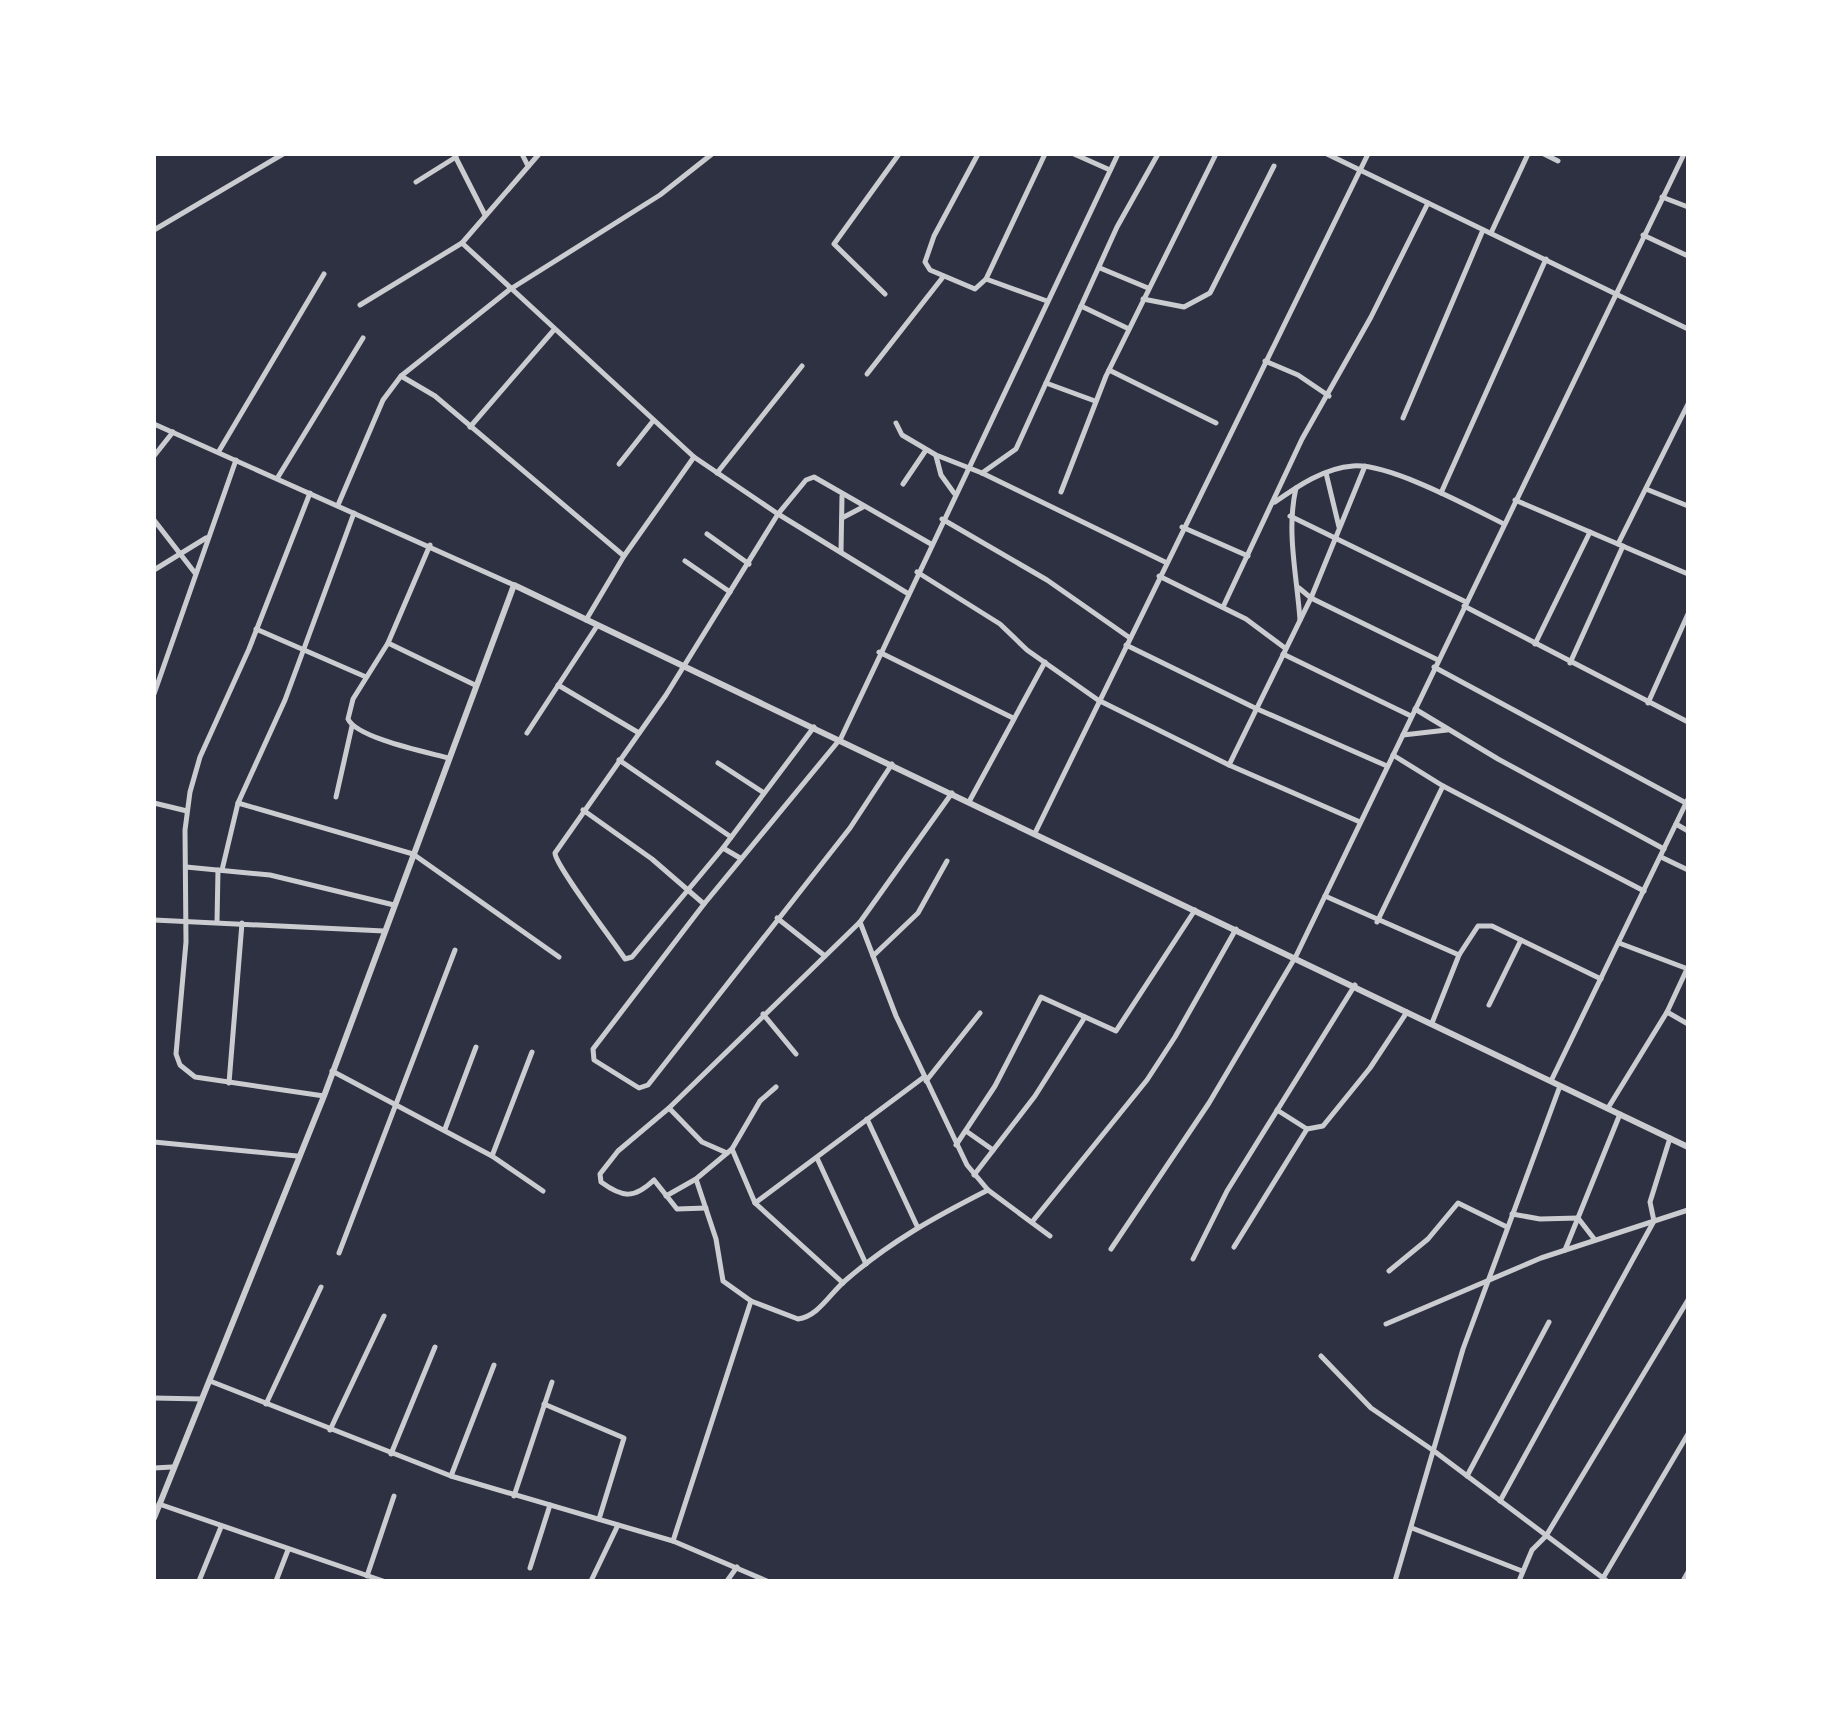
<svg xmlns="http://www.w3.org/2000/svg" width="1842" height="1735" font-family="Inter,sans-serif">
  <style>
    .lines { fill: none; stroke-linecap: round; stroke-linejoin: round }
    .minor { stroke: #caccd0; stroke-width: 5 }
    .tertiary { stroke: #caccd0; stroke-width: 6 }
  </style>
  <rect width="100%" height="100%" fill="#2d3142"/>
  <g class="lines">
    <g class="minor">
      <path d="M454,154l31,61"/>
      <path d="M522,154l6,12"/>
      <path d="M978,154l-44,82 -9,26 5,8 45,19 11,-10 59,-125"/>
      <path d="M1074,154l36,16"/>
      <path d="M1327,154l361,175"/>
      <path d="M1544,154l14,7"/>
      <path d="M416,182l40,-25"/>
      <path d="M1662,197l26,10"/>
      <path d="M154,230l129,-76"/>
      <path d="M1491,233l37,-79"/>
      <path d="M1643,235l45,21"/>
      <path d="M462,243l232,214 84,57 129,79"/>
      <path d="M1100,268l48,20"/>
      <path d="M986,279l61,22"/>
      <path d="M885,294l-51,-50 65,-90"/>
      <path d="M1143,299l41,8 26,-14 64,-127"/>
      <path d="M360,305l102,-62 77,-89"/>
      <path d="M1081,306l48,23"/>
      <path d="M1265,361l33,14 31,21"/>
      <path d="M1109,370l107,53"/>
      <path d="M867,374l76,-97"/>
      <path d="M401,376l34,20 189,160"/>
      <path d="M1046,383l49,18"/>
      <path d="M1403,418l80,-188"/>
      <path d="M896,423l6,12 34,20 46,18 183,89"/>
      <path d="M154,424l360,161"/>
      <path d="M470,427l83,-96"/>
      <path d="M219,451l105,-177"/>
      <path d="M154,456l19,-24"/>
      <path d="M936,456l5,19 13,18"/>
      <path d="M619,464l34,-43"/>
      <path d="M717,473l85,-107"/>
      <path d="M982,473l34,-24 101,-222 41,-73"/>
      <path d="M1326,473l13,54"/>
      <path d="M278,477l85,-139"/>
      <path d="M903,484l23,-34"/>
      <path d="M1296,488c-10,43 1,88 4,132"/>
      <path d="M1646,489l42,17"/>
      <path d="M1061,492l45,-116 110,-222"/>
      <path d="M310,493l-61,156 -49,108 -10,35 -5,38 1,112 -10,112 4,11 15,12 129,19"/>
      <path d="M1441,493l105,-234"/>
      <path d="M1515,500l173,74"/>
      <path d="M1275,502c23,-16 49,-34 78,-36 36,-3 117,41 151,58"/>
      <path d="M338,505l45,-105 18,-24 108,-86 151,-95 52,-41"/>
      <path d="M1290,516l176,86"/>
      <path d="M842,518l21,-11"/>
      <path d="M942,519l105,61 83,58"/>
      <path d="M154,520l41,53"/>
      <path d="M1182,527l66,29"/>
      <path d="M707,534l42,30"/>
      <path d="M1618,544l70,-140"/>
      <path d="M430,545l-42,98 -35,56 -5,20c9,19 78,33 100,39"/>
      <path d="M841,552l1,-56"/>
      <path d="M685,561l45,31"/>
      <path d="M154,570l52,-32"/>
      <path d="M917,572l83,52 27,26 71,50 131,65 131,57"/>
      <path d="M1159,576l87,43 39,29"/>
      <path d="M1299,588l12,10 127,62"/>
      <path d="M1464,606l224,116"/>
      <path d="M1223,607l79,-168 69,-122 57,-114"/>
      <path d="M586,620l38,-64 70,-99"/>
      <path d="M256,629l110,48"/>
      <path d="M388,643l87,42"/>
      <path d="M1535,644l55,-112"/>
      <path d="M1126,645l129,63 132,58"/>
      <path d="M879,652l134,66"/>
      <path d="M1283,654l128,62"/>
      <path d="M1570,663l53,-117"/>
      <path d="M1434,667l252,136"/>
      <path d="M558,685l81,48"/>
      <path d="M154,694l82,-234"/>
      <path d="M1648,703l40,-89"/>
      <path d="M1415,709l83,50 166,90"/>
      <path d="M814,727l-91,121 -91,109 -7,2c-11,-17 -70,-94 -70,-106l111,-158 112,-181 28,-34 8,-3 117,67"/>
      <path d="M527,733l70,-107"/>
      <path d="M1403,735l44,-5"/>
      <path d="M1393,755l50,31 201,105"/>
      <path d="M619,760l112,77"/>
      <path d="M718,763l46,30"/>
      <path d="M892,764l-42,64 -202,257 -9,3 -45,-28 -1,-11 111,-145 137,-166 277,-584"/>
      <path d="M1229,765l82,-167 54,-132"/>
      <path d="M336,797l16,-71"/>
      <path d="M970,800l75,-138"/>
      <path d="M154,803l33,8"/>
      <path d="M238,803l175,51 146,103"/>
      <path d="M583,810l69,49 52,45"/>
      <path d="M1676,824l12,7"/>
      <path d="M1035,833l333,-679"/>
      <path d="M723,848l17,10"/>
      <path d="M1661,857l27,13"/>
      <path d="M186,867l84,8 124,30"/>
      <path d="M222,870l16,-67 47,-103 69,-187"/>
      <path d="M1325,896l134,59 19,-29h14l109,53"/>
      <path d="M777,918l48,38"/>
      <path d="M154,920l230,11"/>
      <path d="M217,922l1,-52"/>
      <path d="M860,922l36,94 71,149 21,25 62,46"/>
      <path d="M1377,922l66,-136"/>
      <path d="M1619,943l69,26"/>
      <path d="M873,956l45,-43 29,-52"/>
      <path d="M1489,1005l32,-65"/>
      <path d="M1667,1012l21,12"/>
      <path d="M763,1014l33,40"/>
      <path d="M1432,1023l27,-68"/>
      <path d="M332,1071l160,85 51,35"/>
      <path d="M926,1081l54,-68"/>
      <path d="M1551,1081l137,-282"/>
      <path d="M229,1083l13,-160"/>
      <path d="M776,1087l-16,14 -28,48 23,54 88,80"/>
      <path d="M669,1108l33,34 25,11"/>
      <path d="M1608,1108l59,-96 20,-43"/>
      <path d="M1277,1110l30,19 16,-3 47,-58 37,-56"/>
      <path d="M867,1119l50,107"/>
      <path d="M445,1129l31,-82"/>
      <path d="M966,1131l27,19"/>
      <path d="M154,1142l143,14"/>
      <path d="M956,1145l39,-59 46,-89 75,34 79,-121"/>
      <path d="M492,1156l40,-104"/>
      <path d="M817,1158l49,106"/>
      <path d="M974,1175l61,-79 50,-79"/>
      <path d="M696,1179l20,60 7,42 28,20 47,18c21,-3 32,-26 48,-39 45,-39 89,-63 142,-90"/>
      <path d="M666,1196l30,-17 36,-30"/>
      <path d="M755,1203l169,-126"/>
      <path d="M706,1208l-29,1 -23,-29c-20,19 -31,18 -53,2l-1,-8 18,-23 51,-43 191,-186 92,-129"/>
      <path d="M1512,1214l28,5 38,-1 17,22"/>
      <path d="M1032,1222l115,-142 28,-43 61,-108"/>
      <path d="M1234,1247l73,-118"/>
      <path d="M1111,1249l98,-146 87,-147 388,-802"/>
      <path d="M1565,1250l55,-136"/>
      <path d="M339,1253l116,-303"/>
      <path d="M1193,1259l34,-68 128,-206"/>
      <path d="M1389,1271l39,-32 30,-36 49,24"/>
      <path d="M1386,1324l155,-66 147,-48"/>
      <path d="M1321,1356l50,52 63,43 173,130"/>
      <path d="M210,1381l241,95 222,65 94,40"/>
      <path d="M154,1398l48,1"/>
      <path d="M266,1404l55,-117"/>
      <path d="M544,1404l80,34 -25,81"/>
      <path d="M330,1430l54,-114"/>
      <path d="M391,1454l44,-107"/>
      <path d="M154,1468l18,-1"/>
      <path d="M451,1476l43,-111"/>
      <path d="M1467,1476l82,-154"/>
      <path d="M514,1496l38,-114"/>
      <path d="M1500,1501l154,-280 -4,-19 20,-64"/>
      <path d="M159,1504l224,77"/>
      <path d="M1412,1528l110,43"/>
      <path d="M673,1541l78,-240"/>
      <path d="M530,1568l20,-63"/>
      <path d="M367,1576l27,-80"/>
      <path d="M1603,1578l85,-144"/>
      <path d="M199,1581l22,-54"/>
      <path d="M276,1581l12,-31"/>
      <path d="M591,1581l27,-56"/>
      <path d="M727,1581l10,-14"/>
      <path d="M1395,1581l68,-232 97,-263"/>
      <path d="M1519,1581l13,-31 14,-14 142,-236"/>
      <path d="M1683,1581l5,-9"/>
    </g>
    <path class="tertiary" d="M154,1518l170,-422 190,-511 1174,562"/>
  </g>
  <rect width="1842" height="1735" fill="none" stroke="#ffffff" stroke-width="312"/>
</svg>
